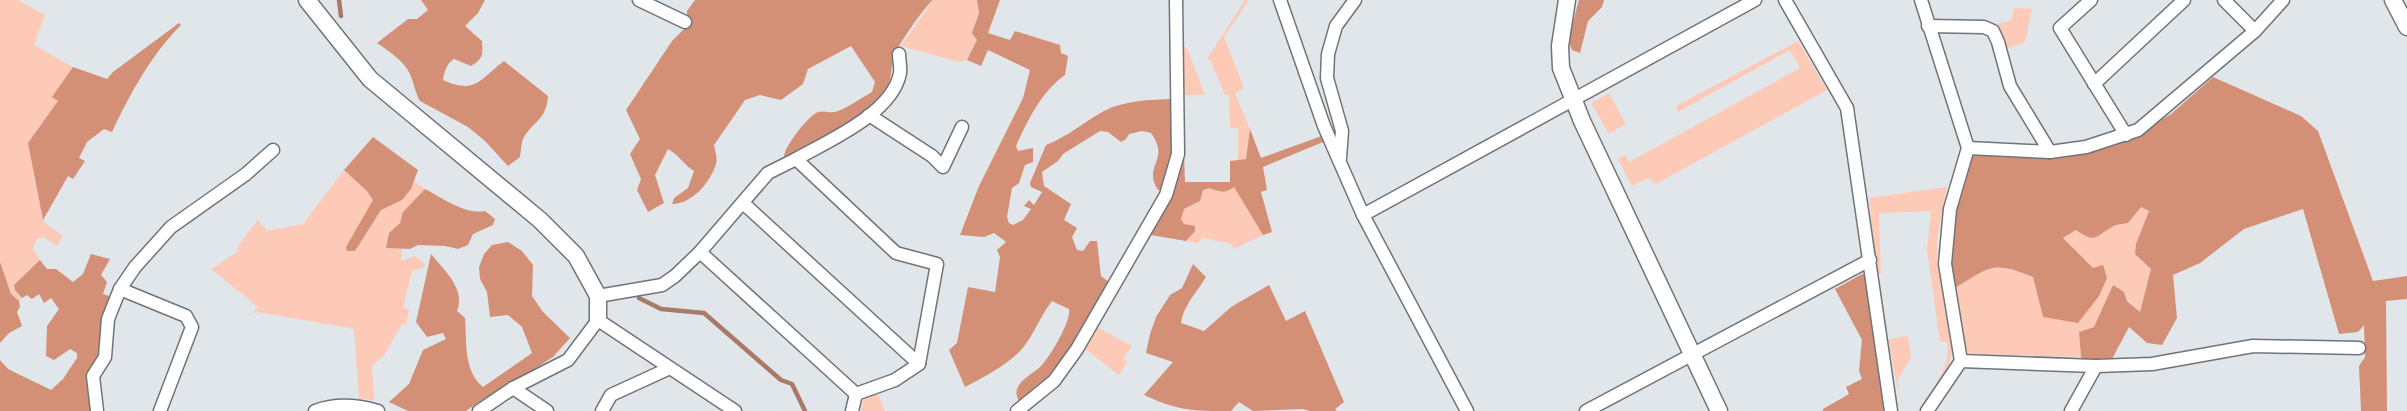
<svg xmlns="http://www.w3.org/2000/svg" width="2407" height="411" font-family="Figtree,sans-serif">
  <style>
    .green { fill: #fdcab7 }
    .forest { fill: #d49076 }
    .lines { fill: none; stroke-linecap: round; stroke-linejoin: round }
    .stream { stroke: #a97a68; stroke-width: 4.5 }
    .minor-casing { stroke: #707478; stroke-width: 15 }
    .tertiary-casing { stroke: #707478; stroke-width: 19 }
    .minor { stroke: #fff; stroke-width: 12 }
    .tertiary { stroke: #fff; stroke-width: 16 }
  </style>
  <rect width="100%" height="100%" fill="#e1e6ea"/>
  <g class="green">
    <path d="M0,0h18l27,15 -11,30 39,22 -20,30 5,4 -25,71 11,50 19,14 -6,10 -14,-9 -6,2 -4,10 7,11 -26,25 1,5 7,8 -3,3 -8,-7 -11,-32z"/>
    <path d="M933,0h44l2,13 -7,20 5,7 -10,20 -9,2 -57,-16z"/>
    <path d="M1245,0h4l-25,37 20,51 -9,5 15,36 -4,30 -8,2v-33h-8l-1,-33h-4l-14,-33 -4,-3z"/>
    <path d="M2014,8l18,1 -7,33 -19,7 -2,-11 -7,-14 14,-3z"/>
    <path d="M1798,41l29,49 -171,94 -8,-6 -16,8 -14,-27 7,-4 4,7 171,-94 -10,-18 -112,62 -2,-6z"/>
    <path d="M1181,45l6,3 18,47h-22z"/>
    <path d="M1609,93l17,31 -17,10 -18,-31z"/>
    <path d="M344,170l24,21 6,9 -28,47 9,4 26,-41 30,-21 3,-8 11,8 -22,23 -3,11 -11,10 -3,15 16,1 -1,12 14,-5 8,6 2,5 -13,4 -9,36 6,3 -3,15 -4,-1 -17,30 -13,12 2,34 -15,-1 -5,-70 -96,-17 -7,2 7,-7 -47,-38 27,-18 1,-7 19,-24 9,11 36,-7z"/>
    <path d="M1209,187h25l29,48 -29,14 -3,-5 -28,-6 -5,5 -12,-2 9,-10 -11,-7 -3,-5 3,-10 16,-8 3,-11z"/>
    <path d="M1947,187l-10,52v24l15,90c-5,22 -18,39 -30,58h-4c14,-21 33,-42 29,-69h-7l-13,-92 4,-39 -52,2 2,61h-5l-7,-76z"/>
    <path d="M2141,207l8,4 -13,33 15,25 -11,43 -27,-27 -19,42 -15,5 2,25 -111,-3 -6,-7 -11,-58c38,-22 38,-29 80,-12l10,40 50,-48 -30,-31 13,-8c20,14 18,7 36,-3 4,-3 11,-3 16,-4z"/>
    <path d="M1095,326l37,20 -9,13 4,3 -8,13 -36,-28z"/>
    <path d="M1908,336l3,22 -13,21 1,15 -11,-55z"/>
    <path d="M877,393l8,18h-24l3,-12z"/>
  </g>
  <g class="forest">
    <path d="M421,0h64l-7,13 -13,13 17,15c1,13 1,18 -11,25l-17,-7c-7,4 -10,13 -11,21 33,15 37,-1 61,-19l44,35c-2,25 -14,24 -24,41 -3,5 -3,15 -4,20l-12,9 -23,-25 -17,-14 -48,-26c-5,-9 -6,-18 -10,-27 -6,-13 -21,-23 -33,-31l31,-24h9l11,-9z"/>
    <path d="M695,0h238c-8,6 -36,46 -39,57 -4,12 -1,19 -8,33 -19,33 -70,51 -102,67 0,-10 24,-41 34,-45 6,-2 13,2 20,-1 11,-4 23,-13 34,-19l3,-10 -24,-36 -43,23 -5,15 -22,16 -21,-5 -15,5 -31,45c1,6 4,14 2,19 -6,19 -24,40 -44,40l2,-6 14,-10 6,-17c-10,-6 -15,-16 -26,-22l-13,26 9,28 -16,9 -11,-22 4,-11 -11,-25 10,-15 -14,-29 46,-69 15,-15v-15z"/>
    <path d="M977,0h23l-12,33 22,7 5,-9 45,14 1,8 7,3 -3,19c-24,17 -37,45 -49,71l2,5 15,-3v14l-8,3 -6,18 -7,5 -5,29 2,6 4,2 10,-5 8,-11 -7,-3 5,-6 5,5 8,-13 -11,-5 -1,-4 16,-38c21,-8 38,-23 58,-34 21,-11 46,-11 69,-12l2,54 -11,38 -6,-1c-16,-25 13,-29 -7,-57l-9,-2 -13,3 -3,5 -5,3 -13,-10 -8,-1 -37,23 -5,7 -16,11 2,14 27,18 -7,16 13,8 -5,9 5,13 6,1 7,-10h7l4,35 8,6 -43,73 -22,26 -25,21c-2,-6 -4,-9 -1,-15 3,-8 16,-14 22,-20 9,-8 32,-47 29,-58l-17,-8c-12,15 -19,36 -31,49 -15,16 -37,27 -56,37l-16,-37 8,-7 11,-56 27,5 5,-35 -3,-7 9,-8 -12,-9 -10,4 -24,-2 19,-49 44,-88 7,-28 -42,-20 -7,16 -14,-6 10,-20 -5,-7 7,-20z"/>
    <path d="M1579,0h25l-2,7 -14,14 -8,32 -8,-3 -4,-10z"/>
    <path d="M179,23l2,2c-30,30 -51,69 -69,107l-8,-3 -17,13 -8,16 6,3 -12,18 -5,-3 -25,44 -15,-77 30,-42 -6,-4 21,-30 34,12 6,-7z"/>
    <path d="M2213,77l88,39 17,15 55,150 34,-5v23l-21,2 1,110h-26l-2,-45 6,-9 -1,-32 -6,7 -19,2 -36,-125 -59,20 -44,34 -27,12 4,43 -15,27 -15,-2 -18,-16 -17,32 -24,3 -7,-5 -2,-25 15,-5 19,-42 11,7 3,9 13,11 11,-43 -16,-15 1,-10 13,-33 -8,-4 -13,16c-5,1 -12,1 -16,4 -18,10 -16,17 -36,3l-13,8 30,30 10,-3 4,13 -8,18 -21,27 -35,-6 -10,-40c-42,-17 -42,-10 -80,12l-3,-32 7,-61 14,-40 103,-2 63,-20 34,-20z"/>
    <path d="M1250,129l11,29 66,-24 1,6 -65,27 4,23 -6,2 11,40 -9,3 -29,-48c-10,7 -14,5 -25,1l-6,2 -3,11 -16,8 -3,10 3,5 11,2v5l-9,10 -35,-6 18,-37 15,-42 1,26h45v-21l16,-2z"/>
    <path d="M373,137l45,33 -7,19 -9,11 -21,10 -26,41h-8l-1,-4 27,-47 -6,-9 -23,-21z"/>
    <path d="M425,189c17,9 41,26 60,22l10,8 -2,6 -20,9 -5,11 -10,4 -13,-3 -27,-1 -8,4 -24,-1 3,-15 11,-10 3,-11z"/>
    <path d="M508,242l14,9 11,14 -1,31 11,16 27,26 -17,19 -53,35 -20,9 -14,10h-58l-19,-9 20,-18 14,-34 23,-11 -3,-6 -16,4 -11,-15 15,-68c13,16 35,35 26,57l8,7c2,24 -2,52 18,69l49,-34 -10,-26 -14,-12 -18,2 -3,-25 -7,-13 -1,-12 5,-13 8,-9z"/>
    <path d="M91,254l19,5 -9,16 6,7 -4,12 9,3 -6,16 -12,98h-94v-51l8,9 43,21 12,-11 14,-21v-5l-7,-4 -16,11 -8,-4 1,-30 12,-17 -8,-11 -7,5 -5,-9 -7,5 -5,-4 -5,3 -7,-8 -1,-5 26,-25 7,9h9l17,13 10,-8z"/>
    <path d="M0,262l11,32 8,7 1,6 -3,5 5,14 -13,7 -9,10z"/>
    <path d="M1193,264l13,13c-9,15 -23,29 -25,46l23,8 27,-24 38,-22 17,36 19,-10 39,91 -9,7 2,2h-27l-7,-2 -50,2 -14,-9 -8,9c-37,0 -53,0 -87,-16l29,-33 -27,-9 4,-19 6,-17 14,-22 12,-7z"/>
    <path d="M1862,274l5,2 19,135h-63v-2l26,-15 -3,-7 16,-8 -3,-8 3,-31 -27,-51z"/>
  </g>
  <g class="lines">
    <g class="stream">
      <path d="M339,0l2,16"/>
      <path d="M639,298l22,11 43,4 77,67 11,4 13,27"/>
    </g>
    <g class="minor-casing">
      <g id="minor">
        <path d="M639,0l46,22"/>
        <path d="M1280,0l44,126 39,89 104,196"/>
        <path d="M1785,0l62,108 44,303"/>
        <path d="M1921,0l47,148 -18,61 -5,55 16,97 -34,50"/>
        <path d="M2091,0l-31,28 66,107"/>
        <path d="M2224,0l31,31"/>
        <path d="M1928,26l56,1 9,4 5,11 12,44 40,66"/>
        <path d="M2094,84l90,-84"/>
        <path d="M869,115l63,41 11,11 19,-40"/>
        <path d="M1968,148l82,4 36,-5 52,-17 117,-99 28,-31"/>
        <path d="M1340,158l2,-27 -15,-53 1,-24 8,-28 19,-26"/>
        <path d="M796,159c32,-18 97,-46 104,-86 1,-5 -1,-13 -1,-19"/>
        <path d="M743,203l176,161"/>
        <path d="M1363,215l392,-215"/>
        <path d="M700,252l156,142"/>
        <path d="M120,289l66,27 6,11 -32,84"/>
        <path d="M598,296l64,-11 13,-9 25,-24 68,-79 28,-14 100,94 41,11 -18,100 -24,16 -39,14 -4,17"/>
        <path d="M1961,361l135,5 56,-2 101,-18 106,2"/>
        <path d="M513,388l34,23"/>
        <path d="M97,411l-4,-35 12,-19 3,-38 12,-30 15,-22 36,-40 75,-53 27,-24"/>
        <path d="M315,411c21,-8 42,-6 63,0"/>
        <path d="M479,411l34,-23 55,-28 30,-40 137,91"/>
        <path d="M602,411l9,-16 59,-27"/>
        <path d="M1017,411l37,-30 23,-32 89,-154 12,-41 -2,-154"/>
        <path d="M1586,411l284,-151"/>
        <path d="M2071,411l25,-45"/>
      </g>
    </g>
    <g class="tertiary-casing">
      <g id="tertiary">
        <path d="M307,0l63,79 170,141 36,36 22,40v24"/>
        <path d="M1567,0l-7,46 1,22 21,53 137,290"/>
        <path d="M2393,0l14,27"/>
      </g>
    </g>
    <use href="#minor" class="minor"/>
    <use href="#tertiary" class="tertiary"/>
  </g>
</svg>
